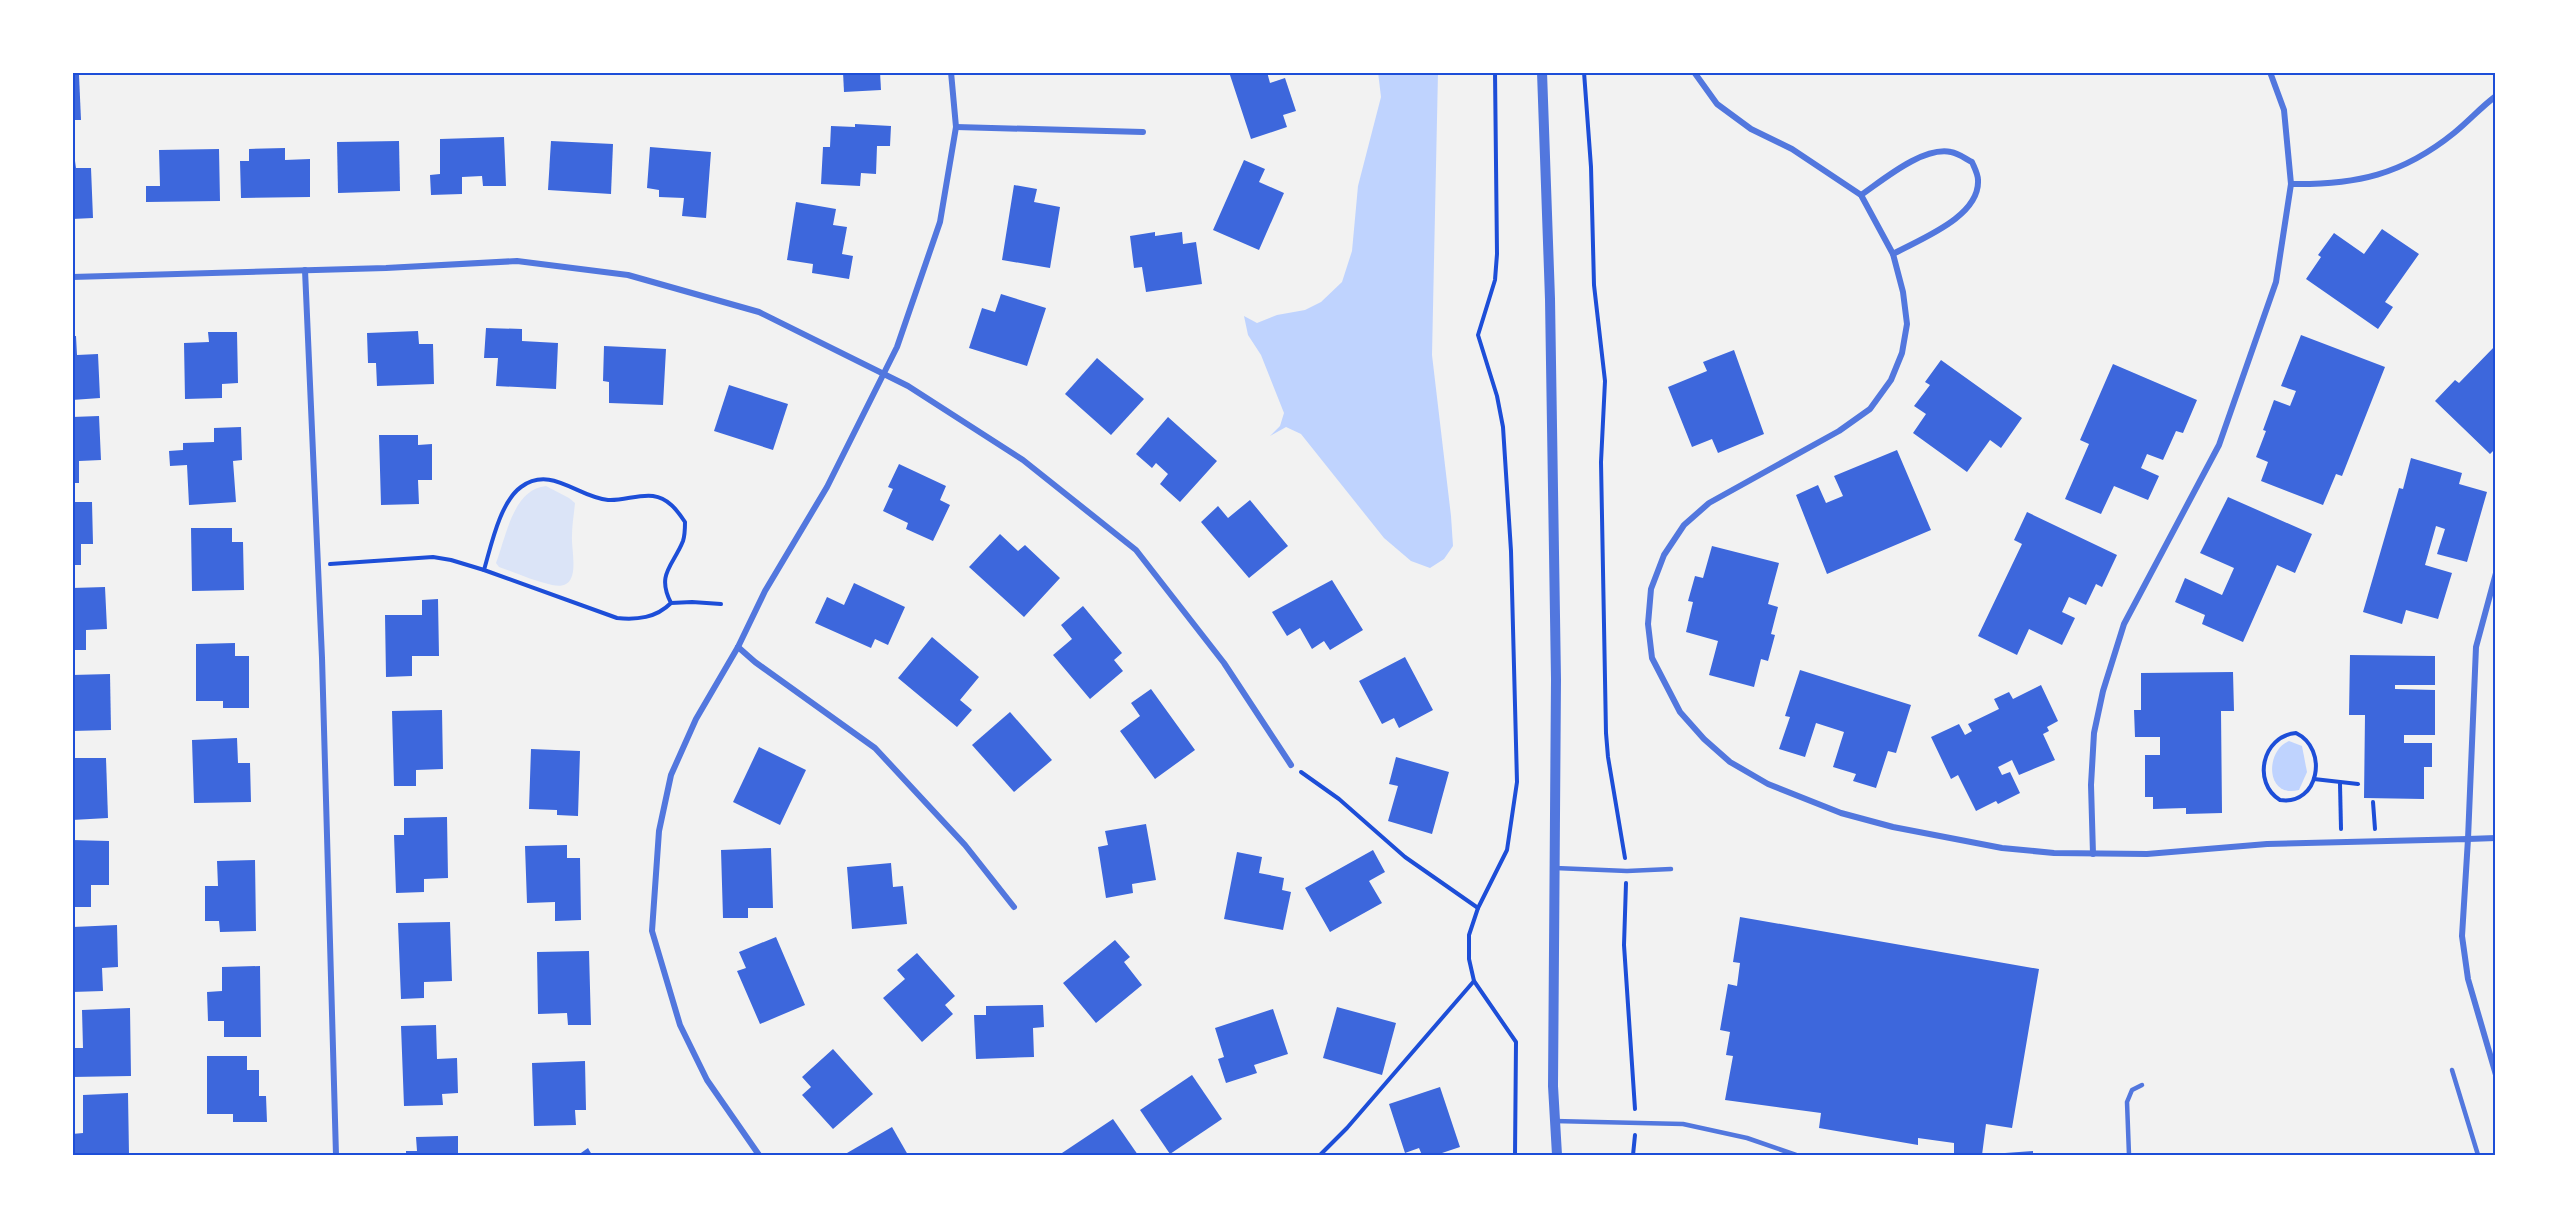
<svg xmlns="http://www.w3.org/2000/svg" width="2568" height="1227" font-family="'Titillium Web',sans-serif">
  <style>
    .green { fill: #dbe4f7 }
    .water { fill: #bfd3fe }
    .building { fill: #3d67dc }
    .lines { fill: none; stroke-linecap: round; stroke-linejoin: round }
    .path { stroke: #1d4ed8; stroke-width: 4 }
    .service { stroke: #5277de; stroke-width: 4.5 }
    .minor { stroke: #5277de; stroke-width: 6 }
    .tertiary { stroke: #5277de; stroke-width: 10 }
    .neatline { fill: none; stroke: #1d4ed8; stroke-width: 2 }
  </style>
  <rect width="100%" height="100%" fill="#f2f2f2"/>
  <path class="green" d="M546,486l23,12 6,5c-1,11 -3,22 -3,33 -1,16 11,56 -20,49 -18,-4 -36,-12 -53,-18l-3,-4c10,-26 17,-74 50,-77z"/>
  <g class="water">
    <path d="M1378,72h60l-6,283 19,161 2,30 -9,13 -14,9 -19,-7 -27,-23 -83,-104 -15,-7 -16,9 10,-10 4,-13 -23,-58 -13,-20 -4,-19 13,7 20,-8 28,-5 16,-8 21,-20 10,-31 6,-65 23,-89z"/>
    <path d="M2289,741l13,5 5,26 -8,18c-34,9 -34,-40 -10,-49z"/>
  </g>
  <g class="building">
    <path d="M843,72h37l1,18 -37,2z"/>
    <path d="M1229,72h38l3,11 15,-5 11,33 -13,4 4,12 -36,12z"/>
    <path d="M72,75h7l2,45h-9z"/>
    <path d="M855,124l36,2 -1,20h-13l-1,28 -15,-1 -1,13 -39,-2 2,-37h7l1,-21 24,1z"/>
    <path d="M504,137l2,49h-23l-1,-10 -20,1v17l-31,1 -1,-20 10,-1v-35z"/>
    <path d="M399,141l1,50 -62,2 -1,-51z"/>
    <path d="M551,141l62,3 -2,50 -63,-4z"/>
    <path d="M650,147l61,5 -5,66 -24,-2 2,-18 -25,-1v-7l-12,-2z"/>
    <path d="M285,148v12l25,-1v38l-69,1 -1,-37h9v-12z"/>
    <path d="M219,149l1,52 -74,1v-16h14l-1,-36z"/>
    <path d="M1244,160l21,9 -6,13 25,11 -25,57 -46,-20z"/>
    <path d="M72,161h3l1,7h15l2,50 -21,1z"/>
    <path d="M1014,185l23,4 -3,13 26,5 -10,61 -48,-8z"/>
    <path d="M796,202l40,7 -3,16 14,2 -5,27 11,2 -4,23 -37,-6 1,-9 -26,-4z"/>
    <path d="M2382,229l37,25 -34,48 8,5 -15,22 -72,-50 15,-22 -3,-2 16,-22 30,21z"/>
    <path d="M1155,232v4l27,-4 1,12 13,-2 6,42 -56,8 -4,-25 -8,1 -4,-32z"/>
    <path d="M1001,294l45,14 -19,58 -58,-18 13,-40 13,4z"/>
    <path d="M486,328l36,1v12l36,2 -2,46 -60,-3 2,-28h-14z"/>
    <path d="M418,331l1,13h14l1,40 -57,2 -1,-23h-8l-1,-30z"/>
    <path d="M208,332h29l1,51 -16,1v14l-37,1 -1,-56 25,-1z"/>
    <path d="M2301,335l84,32 -43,109 -6,-2 -13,31 -62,-24 7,-19 -12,-5 10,-26 -3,-1 11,-30 16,6 6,-15 -15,-5z"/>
    <path d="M72,336h4l1,19 21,-1 2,44 -28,2z"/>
    <path d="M2496,345v103l-6,6 -55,-53 20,-21 4,3z"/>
    <path d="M604,346l62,3 -3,56 -54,-2v-21l-6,-1z"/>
    <path d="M1734,350l30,84 -46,19 -6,-14 -20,8 -24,-60 39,-16 -4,-9z"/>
    <path d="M1097,358l47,41 -33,36 -46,-41z"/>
    <path d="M1941,360l81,58 -21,30 -11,-8 -23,32 -54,-39 13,-19 -12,-8 16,-21 -5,-3z"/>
    <path d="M2113,364l84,36 -14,33 -7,-2 -13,29 -16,-6 -6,14 18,8 -11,24 -34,-14 -13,28 -36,-15 24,-55 -9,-4z"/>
    <path d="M729,385l59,19 -15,46 -59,-19z"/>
    <path d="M99,416l2,44 -22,1v22h-7v-66z"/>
    <path d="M1168,417l49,44 -37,41 -20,-18 8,-10 -12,-11 -4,5 -16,-14z"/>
    <path d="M241,427l1,33 -9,1 3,41 -47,3 -2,-40 -17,1 -1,-15 14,-1v-7l31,-1v-14z"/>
    <path d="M379,435h39v10l14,-1v36h-14l1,24 -38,1z"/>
    <path d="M1897,450l34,80 -104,44 -31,-79 22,-10 8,18 17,-7 -9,-20z"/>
    <path d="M2411,458l51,15 -3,11 28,8 -20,70 -30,-8 8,-25 -9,-3 -11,39 27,8 -14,46 -32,-9 -4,14 -39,-12 36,-124 4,1z"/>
    <path d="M899,464l47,22 -6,14 10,5 -17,36 -27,-12 2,-6 -25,-12 10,-22 -5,-2z"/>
    <path d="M2228,497l84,37 -17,39 -18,-8 -34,77 -41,-18 3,-9 -30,-13 10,-24 37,17 12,-27 -34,-15z"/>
    <path d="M1250,500l38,46 -39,32 -48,-56 17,-16 10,12z"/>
    <path d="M72,502h20l1,42h-12v21h-9z"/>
    <path d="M2027,512l90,43 -15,32 -6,-3 -10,21 -17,-8 -7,15 13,6 -13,27 -33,-16 -12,26 -39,-19 44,-92 -8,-4z"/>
    <path d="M191,528h41v14h11l1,48 -52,1z"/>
    <path d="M1000,534l18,17 7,-6 35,33 -36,39 -55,-50z"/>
    <path d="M1712,546l67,17 -11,41 10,3 -7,27 4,1 -7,26 -7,-2 -7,28 -45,-12 9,-34 -32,-9 7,-30 -5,-1 7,-25 8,2z"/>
    <path d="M1332,580l31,50 -33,20 -6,-9 -12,8 -12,-21 -13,8 -15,-24z"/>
    <path d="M854,583l51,24 -17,38 -13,-6 -4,9 -56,-25 12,-26 17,8z"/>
    <path d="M105,587l2,42 -21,1v20h-14v-62z"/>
    <path d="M438,599l1,57h-27v20l-26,1 -1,-62h37v-15z"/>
    <path d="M1083,606l39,47 -8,7 9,11 -33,28 -37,-44 19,-16 -11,-14z"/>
    <path d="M932,637l47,40 -19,23 12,10 -15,17 -59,-49z"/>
    <path d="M235,643v13h14v52h-26v-7h-27v-57z"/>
    <path d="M2350,655l85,1v29h-40v4l40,1v45h-31v8h28v24h-8v32l-60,-1 1,-83h-16z"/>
    <path d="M1405,657l28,53 -34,18 -5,-10 -12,6 -23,-43z"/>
    <path d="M1800,670l111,35 -15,48 -8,-2 -12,37 -23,-7 3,-7 -23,-7 11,-35 -28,-9 -11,34 -26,-8 11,-32 -5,-1z"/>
    <path d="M2233,672l1,39h-13l1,102 -36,1v-6l-33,1v-12h-8v-42h15v-18h-25l-1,-27h7v-37z"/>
    <path d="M110,674l1,56 -39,1v-56z"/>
    <path d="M2041,685l17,36 -11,6 2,4 -6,3 12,26 -36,15 -7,-15 -14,7 4,8 8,-3 10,21 -22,11 -2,-3 -20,10 -18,-36 -7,4 -20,-42 28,-13 6,11 7,-4 -4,-7 31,-15 -5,-10 15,-7 4,7z"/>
    <path d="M1151,689l44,61 -40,29 -35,-48 20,-15 -9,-13z"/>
    <path d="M442,710l1,59 -27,1v16h-22l-2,-75z"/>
    <path d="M1010,712l42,48 -38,32 -42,-47z"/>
    <path d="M237,738l1,25h12l1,39 -57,1 -2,-63z"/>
    <path d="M759,747l47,23 -26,55 -47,-23z"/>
    <path d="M531,749l49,2 -2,65 -21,-1v-5l-28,-1z"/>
    <path d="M1396,757l53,15 -17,62 -44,-13 10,-35 -9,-2z"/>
    <path d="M72,758h34l2,60 -36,2z"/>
    <path d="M447,817l1,61 -24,1v13l-28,1 -2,-58h10v-17z"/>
    <path d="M1146,824l10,56 -24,4 1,9 -27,5 -8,-51 10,-2 -3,-14z"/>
    <path d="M72,840l37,1v44h-18v22h-19z"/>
    <path d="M567,845v13h13l1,62 -26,1v-19l-28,1 -2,-57z"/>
    <path d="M771,848l2,60h-25v10h-25l-2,-68z"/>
    <path d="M1373,850l12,22 -16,9 13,22 -52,29 -25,-44z"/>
    <path d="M1237,852l25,5 -3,16 25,5 -2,12 9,2 -8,38 -59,-11z"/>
    <path d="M255,860l1,71 -36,1 -1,-11h-14v-35h13l-1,-25z"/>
    <path d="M891,863l2,24 10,-1 4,38 -55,5 -5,-62z"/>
    <path d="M1740,917l299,52 -27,159 -26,-4 -4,31h-28v-12l-36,-5v7l-99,-17 2,-15 -96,-13 8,-44 -7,-1 4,-23 -10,-2 8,-46 9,2 3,-23 -7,-1z"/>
    <path d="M450,922l2,59 -28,1v16l-23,1 -3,-76z"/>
    <path d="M117,925l1,42 -16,1 1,23 -31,1 1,-65z"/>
    <path d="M776,937l29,68 -45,19 -23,-53 9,-3 -7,-16z"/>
    <path d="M1115,940l15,17 -6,5 18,23 -46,38 -33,-40z"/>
    <path d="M589,951l2,74h-23l-1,-12 -29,1 -1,-62z"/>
    <path d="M917,953l38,43 -10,9 8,9 -31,28 -39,-44 22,-19 -8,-9z"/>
    <path d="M260,966l1,71h-37v-16h-16l-1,-29 15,-1v-24z"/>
    <path d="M1043,1005l1,22 -11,1 1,29 -58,2 -2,-44h12v-9z"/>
    <path d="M1337,1007l59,16 -14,52 -59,-17z"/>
    <path d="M130,1008l1,68 -59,1v-29h11l-1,-38z"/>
    <path d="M1273,1009l15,45 -34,11 3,8 -31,10 -8,-24 6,-2 -9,-29z"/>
    <path d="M436,1025l1,34 20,-1 1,35 -16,1 1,11 -39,1 -3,-80z"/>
    <path d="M833,1049l40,45 -40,35 -31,-34 9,-8 -9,-10z"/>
    <path d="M207,1056h40v14h12v26h7l1,26h-34v-8h-26z"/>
    <path d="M585,1061l1,49h-11l1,15 -42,1 -2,-63z"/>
    <path d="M1192,1075l30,44 -52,35 -30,-44z"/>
    <path d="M1440,1087l20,60 -24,8h-14l-3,-7 -14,5 -16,-49z"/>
    <path d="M128,1093l1,62h-57v-21l11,-1v-38z"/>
    <path d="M1113,1119l25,36h-75l-1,-2z"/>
    <path d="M892,1127l16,28h-60l-1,-2z"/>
    <path d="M458,1136v19h-52v-4h11l-1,-14z"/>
    <path d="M588,1148l4,7h-14z"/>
    <path d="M2033,1151v4h-28v-2z"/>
  </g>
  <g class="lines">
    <g class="path">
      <path d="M1495,72l2,182 -2,26 -17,55 19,61 6,31 8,124 6,231 -10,68 -29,58 -9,27v24l5,22 42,61 -1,113"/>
      <path d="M1584,72l7,95 3,118 11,96 -4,81 5,271 2,24 17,101"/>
      <path d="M330,564l103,-7 18,3 33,10"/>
      <path d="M671,603c-15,15 -34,17 -54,15l-133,-48c7,-24 16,-68 37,-83 30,-22 56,10 87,13 15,1 31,-6 45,-4 15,2 24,14 32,26 0,6 0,13 -2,19 -10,25 -27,33 -12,62l21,-1 29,2"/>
      <path d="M2296,733c33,16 23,73 -16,67 -28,-17 -18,-64 16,-67z"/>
      <path d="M1301,772l38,27 66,58 73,51"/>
      <path d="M2314,779l44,5"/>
      <path d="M2340,784l1,45"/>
      <path d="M2373,802l2,27"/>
      <path d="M1626,883l-2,62 11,164"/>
      <path d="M1320,1155l27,-27 127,-147"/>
      <path d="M1633,1155l2,-20"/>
    </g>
    <g class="service">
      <path d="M1555,868l72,3 44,-2"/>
      <path d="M2452,1070l26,85"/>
      <path d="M1554,1121l129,3 64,14 49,17"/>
      <path d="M2129,1155l-2,-53 5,-12 10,-5"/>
    </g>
    <g class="minor">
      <path d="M1694,72l23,32 34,25 41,20 69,46 32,59 10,38 4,32 -5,29 -11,27 -21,29 -31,22 -130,72 -25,22 -20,30 -13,34 -3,35 4,34 28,54 24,27 26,23 38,22 73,29 52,14 109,21 52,5 93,1 120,-10 201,-5 -6,97 6,43 28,96"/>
      <path d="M956,127l187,5"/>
      <path d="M2291,184c65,1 111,-9 163,-51 15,-12 27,-26 42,-37"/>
      <path d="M1861,195c22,-15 62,-49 90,-43 7,1 15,7 21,10 2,5 6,12 6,18 2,37 -58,59 -85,74"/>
      <path d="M305,270l17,388 14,497"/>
      <path d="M72,277l314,-9 131,-7 111,14 131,37 149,74 115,74 113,90 88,113 67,102"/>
      <path d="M2496,573l-20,74 -8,192 28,-1"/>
      <path d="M738,647l17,15 120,86 90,97 49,62"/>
      <path d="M2093,854l-2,-69 3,-52 9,-42 21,-67 95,-179 57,-163 15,-98 -7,-74 -14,-38"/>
      <path d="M759,1155l-52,-75 -27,-55 -28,-94 7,-100 12,-56 25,-56 42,-72 27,-56 62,-104 70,-140 43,-125 16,-95 -5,-55"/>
    </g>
    <path class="tertiary" d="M1542,72l8,227 6,380 -3,407 4,69"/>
  </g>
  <rect width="2568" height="1227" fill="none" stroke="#ffffff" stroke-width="147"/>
  <rect x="74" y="74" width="2420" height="1080" class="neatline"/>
</svg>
